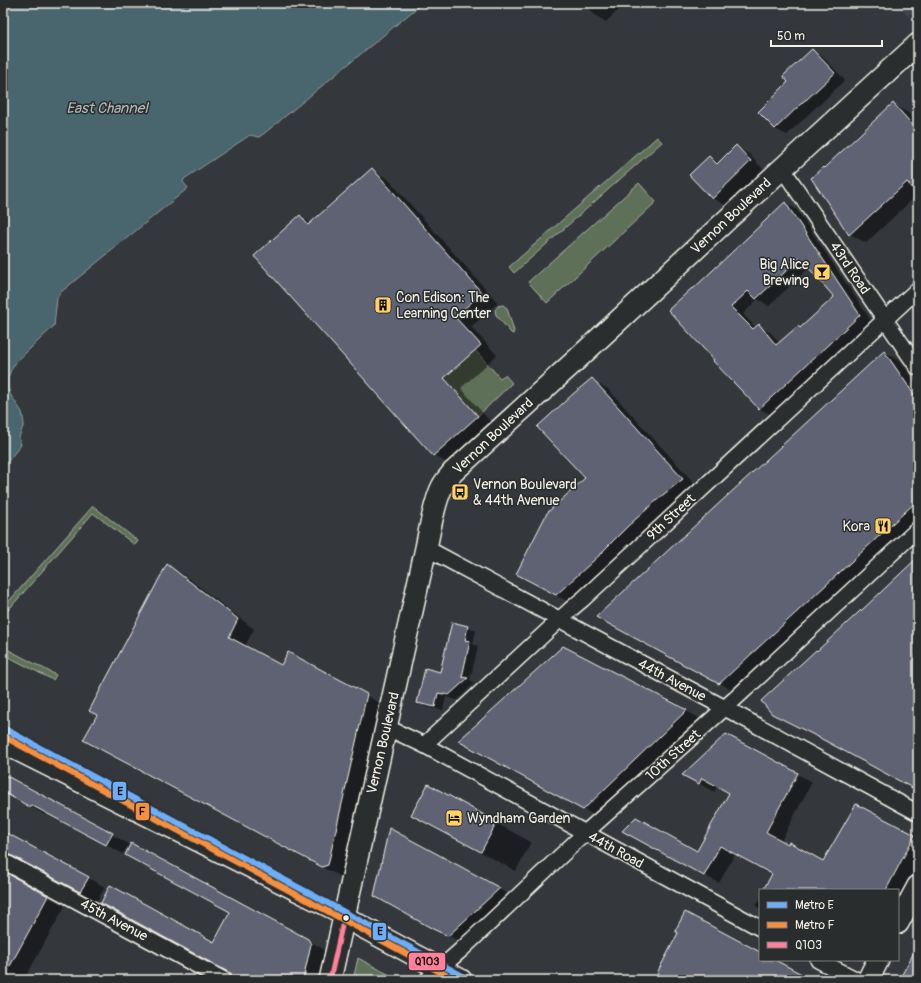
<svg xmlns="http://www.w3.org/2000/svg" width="921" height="983" font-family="Pangolin,sans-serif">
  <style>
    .built { fill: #41454c }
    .green { fill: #5f7058; stroke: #aab0a0 }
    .water { fill: #4a656e; stroke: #8e9d9f }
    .shadow { fill: #0007; fill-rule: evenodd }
    .building { fill: #5e6273; stroke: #f4f1e8; fill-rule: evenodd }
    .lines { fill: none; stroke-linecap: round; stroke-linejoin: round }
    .street-casing { stroke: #f4f1e8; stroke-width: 18 }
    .secondary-casing { stroke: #f4f1e8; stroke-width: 24 }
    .street { stroke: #2a2d2e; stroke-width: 15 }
    .secondary { stroke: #2a2d2e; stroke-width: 21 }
    .bus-1-casing { stroke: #2a2d2e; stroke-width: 8 }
    .bus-1 { stroke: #ff8098; stroke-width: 5 }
    .metro-1-casing { stroke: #2a2d2e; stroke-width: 9 }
    .metro-2-casing { stroke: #2a2d2e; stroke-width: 9 }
    .metro-1 { stroke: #6daef8; stroke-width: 6 }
    .metro-2 { stroke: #f59040; stroke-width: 6 }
    .bus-dot { fill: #f4f1e8; stroke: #2a2d2e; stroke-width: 1.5 }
    .labels { text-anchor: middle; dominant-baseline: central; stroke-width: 3; stroke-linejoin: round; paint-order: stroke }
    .street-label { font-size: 14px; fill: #f4f1e8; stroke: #2a2d2e }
    .poi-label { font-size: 14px; fill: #f4f1e8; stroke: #2a2d2e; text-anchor: start }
    .water-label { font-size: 15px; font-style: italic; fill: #b0b9b7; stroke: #2a2d2e }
    .line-badge { stroke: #2a2d2e; stroke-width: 1.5 }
    .pale-badge-label { font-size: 11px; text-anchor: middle; font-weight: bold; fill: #111 }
  </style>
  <rect width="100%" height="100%" fill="#34383c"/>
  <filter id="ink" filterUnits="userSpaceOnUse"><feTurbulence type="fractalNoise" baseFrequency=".025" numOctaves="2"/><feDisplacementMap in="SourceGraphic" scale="8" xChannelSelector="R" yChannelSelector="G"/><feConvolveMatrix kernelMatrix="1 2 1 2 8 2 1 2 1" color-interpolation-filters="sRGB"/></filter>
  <g filter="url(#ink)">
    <path class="built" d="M896,3h22v5l-10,8z"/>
    <g class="green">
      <path d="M657,137l5,5 -148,131 -5,-6z"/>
      <path d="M639,183l17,19 -109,101 -19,-21z"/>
      <path d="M503,305l4,3 7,23 -1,3 -2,-1 -15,-18 -1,-5 3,-4z"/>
      <path d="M475,350l25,28 5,-3 7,8 -34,33 -34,-38z"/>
      <path d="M93,506l45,35 -3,4 -42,-32 -90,103v-8z"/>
      <path d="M3,647l53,28 -3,5 -50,-26z"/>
      <path d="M358,958l41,22h-46z"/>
    </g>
    <path class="water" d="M3,3h415l1,3 -153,126 -7,5 -9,-2 -66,44 -1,3 5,6 -127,104 -4,6 -3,28 -38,36 -5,8 -3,8v9l2,7 12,18 2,12 -5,13 2,8 -18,22z"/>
    <g class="shadow">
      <path d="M583,3h43l-20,19 -11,-7z"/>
      <path d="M812,50l11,7 22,23 -27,26h-1l-30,29 -12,-6 15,-47z"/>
      <path d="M893,104l15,9 10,11v70l-52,49 -16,-9 -38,-56 12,-9z"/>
      <path d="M737,147l12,7 14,15 -38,36 -13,-7 -3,-41 10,6z"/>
      <path d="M372,170l16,9 110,124 -27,24 26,28 -36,33 33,38 -44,39 -16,-10 -134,-238 11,6z"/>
      <path d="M785,203l12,7 75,112 -100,93 -13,-7 -65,-118zM810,267l25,30 -34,32 -21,14 -9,-10 -12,-7 -3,2 -13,-14 15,-15 11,7z"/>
      <path d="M884,352l16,9 18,25v138l-182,168 -123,-66z"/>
      <path d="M592,380l16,9 91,99 -126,116 -40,-21 53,-104z"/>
      <path d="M918,558v232l-100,-138z"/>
      <path d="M167,565l17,10 70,54 -9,17 37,20 84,29 17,10 -39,170 -5,1 -255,-136 14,-25z"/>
      <path d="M468,626l8,5 -3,13 5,2 -8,34 5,3 -18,17 -11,-3 -3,13 -17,-3 -8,-5 23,-29z"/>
      <path d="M563,647l123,64 17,9 -102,99 -125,-69z"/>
      <path d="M726,735l86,47 -31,59 42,22 33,-58 62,33v27l-20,38v-13h-134l9,-16 -38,-20 -16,29 -82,-44 60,13 33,-59 -13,-7 -3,6 -16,-9z"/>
      <path d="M3,775l126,69 -6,10 -75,-41 -1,3 -43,-24 -1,2z"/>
      <path d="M413,815l83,8 35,19 -15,29 -69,-37z"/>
      <path d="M3,832l102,55 -8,14 -72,-39 -5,-1 -4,1 -6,10 2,4 2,2 51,28 -41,74h-21z"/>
      <path d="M499,889l15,9 -50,46 -73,-39z"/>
      <path d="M760,898v11l-4,-3z"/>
      <path d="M307,940l15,8 3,5 -6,27h-75l-29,-37z"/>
      <path d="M593,977l5,3h-6z"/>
    </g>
    <g class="building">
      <path d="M812,49l23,24 -29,27h-1l-30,29 -17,-17 30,-30 -5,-6z"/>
      <path d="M893,103l25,28v63l-11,-12 -58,53 -38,-57 12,-11 1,1z"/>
      <path d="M736,145l15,16 -39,38 -23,-24 20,-19 8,8z"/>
      <path d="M372,168l110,125 -27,24 26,28 -37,33 34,38 -45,40 -179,-200 46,-41 8,10z"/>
      <path d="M785,202l75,113 -101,94 -46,-48 1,-1 -46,-50 24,-22 1,1zM800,258l34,39 -34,31 -2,-2 -22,19 -17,-21 -6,5 -22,-22 17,-16 8,8z"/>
      <path d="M884,351l34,49v100l-132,122 -67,62 -123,-67z"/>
      <path d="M592,378l91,101 -19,15 -36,32 -25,25v1l-47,43 -40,-21 31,-61 38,-35 -48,-51 36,-33z"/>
      <path d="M918,557v95l-4,8 4,2v129l-98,-53 -48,-24 -11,-13 55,-51 1,1 44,-41v1z"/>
      <path d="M167,564l71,55 -9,18 52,28 7,-13 79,42 -39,171 -6,2 -239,-127 14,-25 -8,-4z"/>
      <path d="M452,622l16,4 -3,14 5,1 -8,36 6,1 -19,17 -11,-2 -3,14 -18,-4 8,-35 15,4z"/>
      <path d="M563,646l124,64 -104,100 -125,-69z"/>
      <path d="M726,734l72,39 -32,59 22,12 1,-2 34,19 33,-57 59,31 -29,55h-123l9,-16 -52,-28 -16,30 -82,-45 14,-14 61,34 32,-58 -27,-15 -3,6 -17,-9z"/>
      <path d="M3,774l110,59 -7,12 -75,-40 -1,2 -27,-15z"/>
      <path d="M428,784l69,38 -16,30 -70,-37z"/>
      <path d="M389,828l76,41 35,19 -52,48 -15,-7 -59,-33z"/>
      <path d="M3,831l86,46 -9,15 -73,-39 -4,-1z"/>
      <path d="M131,843l177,96 3,5 -8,36h-60l-142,-77 9,-18 104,57 16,-30 -105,-57z"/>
      <path d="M3,871l45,25 -45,83z"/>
      <path d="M685,912l75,40v8h15l38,20h-155l3,-5 -4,-2 21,-40 -3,-2z"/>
      <path d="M918,945v35h-19z"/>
    </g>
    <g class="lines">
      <g class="street-casing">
        <g id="street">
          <path d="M782,168l136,200"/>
          <path d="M426,548l299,160 193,105"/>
          <path d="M386,727l38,18 336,183"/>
          <path d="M424,745l147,-136 12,-10 335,-310"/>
          <path d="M3,746l341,171"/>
          <path d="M3,861l221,119"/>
          <path d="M818,960l39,20"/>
          <path d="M427,980l34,-30 124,-117 152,-136 181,-168"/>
        </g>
      </g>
      <g class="secondary-casing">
        <g id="secondary">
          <path d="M344,917l117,63"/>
          <path d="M898,923l20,-37"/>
          <path d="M330,980l96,-432c4,-19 8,-45 16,-61 3,-6 7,-10 11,-15l122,-111 198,-184 145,-133"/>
          <path d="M868,980l10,-20"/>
        </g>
      </g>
      <use href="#street" class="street"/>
      <use href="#secondary" class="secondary"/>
      <g class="bus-1-casing">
        <path id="bus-1" d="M330,980l14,-63 117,63"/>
      </g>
      <use href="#bus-1" class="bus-1"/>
      <g class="metro-1-casing">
        <path id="metro-1" d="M3,728l467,252"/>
      </g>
      <g class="metro-2-casing">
        <path id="metro-2" d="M3,736l452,244"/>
      </g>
      <use href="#metro-1" class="metro-1"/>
      <use href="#metro-2" class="metro-2"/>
    </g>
  </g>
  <defs>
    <g id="bar-square" transform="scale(0.9)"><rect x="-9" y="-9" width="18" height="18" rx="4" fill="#ffd166" stroke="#2a2d2e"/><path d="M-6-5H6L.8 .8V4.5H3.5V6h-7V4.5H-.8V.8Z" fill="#111"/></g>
    <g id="building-square" transform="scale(0.9)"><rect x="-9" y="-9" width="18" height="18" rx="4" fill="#ffd166" stroke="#2a2d2e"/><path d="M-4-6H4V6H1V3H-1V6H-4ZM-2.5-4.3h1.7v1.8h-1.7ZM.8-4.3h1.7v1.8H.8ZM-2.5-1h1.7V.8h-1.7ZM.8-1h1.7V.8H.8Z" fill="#111"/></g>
    <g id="bus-square" transform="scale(0.9)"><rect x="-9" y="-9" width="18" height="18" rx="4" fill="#ffd166" stroke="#2a2d2e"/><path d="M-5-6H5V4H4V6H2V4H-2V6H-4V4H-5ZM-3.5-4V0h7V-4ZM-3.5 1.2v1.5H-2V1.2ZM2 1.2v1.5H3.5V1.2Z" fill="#111"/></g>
    <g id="restaurant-square" transform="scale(0.9)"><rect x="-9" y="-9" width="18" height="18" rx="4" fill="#ffd166" stroke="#2a2d2e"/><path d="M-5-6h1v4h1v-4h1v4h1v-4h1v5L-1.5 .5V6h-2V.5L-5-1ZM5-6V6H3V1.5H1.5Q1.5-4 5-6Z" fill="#111"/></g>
    <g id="hotel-square" transform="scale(0.9)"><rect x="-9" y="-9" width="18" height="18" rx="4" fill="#ffd166" stroke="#2a2d2e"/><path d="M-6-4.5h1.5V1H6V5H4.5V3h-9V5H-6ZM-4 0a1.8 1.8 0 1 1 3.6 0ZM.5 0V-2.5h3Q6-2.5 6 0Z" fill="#111"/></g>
  </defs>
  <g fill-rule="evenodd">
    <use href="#bar-square" x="822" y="272"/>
    <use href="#building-square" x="383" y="305"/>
    <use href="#bus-square" x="460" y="492"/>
    <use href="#restaurant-square" x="883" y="526"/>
    <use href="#hotel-square" x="454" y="818"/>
  </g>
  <circle class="bus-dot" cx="346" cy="918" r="3.5"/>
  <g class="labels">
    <g class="street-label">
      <text transform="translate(731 216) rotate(-43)">Vernon Boulevard</text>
      <text transform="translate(850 268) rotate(56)">43rd Road</text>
      <text transform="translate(493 436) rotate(-43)">Vernon Boulevard</text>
      <text transform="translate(671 517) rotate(-43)">9th Street</text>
      <text transform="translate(672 680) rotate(28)">44th Avenue</text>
      <text transform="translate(383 743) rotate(-77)">Vernon Boulevard</text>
      <text transform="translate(673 755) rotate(-42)">10th Street</text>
      <text transform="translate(616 850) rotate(29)">44th Road</text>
      <text transform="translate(114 920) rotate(28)">45th Avenue</text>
    </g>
    <g class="poi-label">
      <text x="809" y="264" text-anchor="end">Big Alice<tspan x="809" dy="16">Brewing</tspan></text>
      <text x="396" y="297">Con Edison: The<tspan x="396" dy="16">Learning Center</tspan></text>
      <text x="473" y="484">Vernon Boulevard<tspan x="473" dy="16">&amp; 44th Avenue</tspan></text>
      <text x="870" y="526" text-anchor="end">Kora</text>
      <text x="467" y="818">Wyndham Garden</text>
    </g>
    <g class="water-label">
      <text x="107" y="108">East Channel</text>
    </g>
  </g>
  <g class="line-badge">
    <rect x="112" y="781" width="15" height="20" rx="4" fill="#6daef8"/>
    <rect x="135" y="802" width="15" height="19" rx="4" fill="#f59040"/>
    <rect x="372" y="922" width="15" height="19" rx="4" fill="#6daef8"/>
    <rect x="408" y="952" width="38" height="19" rx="4" fill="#ff8098"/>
  </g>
  <g class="pale-badge-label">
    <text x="120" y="795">E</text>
    <text x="142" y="815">F</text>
    <text x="380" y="935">E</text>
    <text x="427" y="965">Q103</text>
  </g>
  <rect width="921" height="983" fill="none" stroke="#2a2d2e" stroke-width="16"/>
  <rect x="8" y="8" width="905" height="967" fill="none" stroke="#f4f1e8" stroke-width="1.5" filter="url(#ink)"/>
  <rect x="759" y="889" width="140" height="72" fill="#2a2d2e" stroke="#7b7b78"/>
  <rect x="767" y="902" width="20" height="6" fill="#6daef8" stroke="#7b7b78"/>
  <text x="795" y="909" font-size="12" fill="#f4f1e8">Metro E</text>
  <rect x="767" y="922" width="20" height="6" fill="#f59040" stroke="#7b7b78"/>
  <text x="795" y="929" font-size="12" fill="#f4f1e8">Metro F</text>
  <rect x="767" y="942" width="20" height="6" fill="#ff8098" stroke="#7b7b78"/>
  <text x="795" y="949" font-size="12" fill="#f4f1e8">Q103</text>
  <path d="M771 40v6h111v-6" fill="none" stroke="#f4f1e8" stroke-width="2"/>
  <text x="777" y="40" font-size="12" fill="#f4f1e8" stroke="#2a2d2e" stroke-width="3" paint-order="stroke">50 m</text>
</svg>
